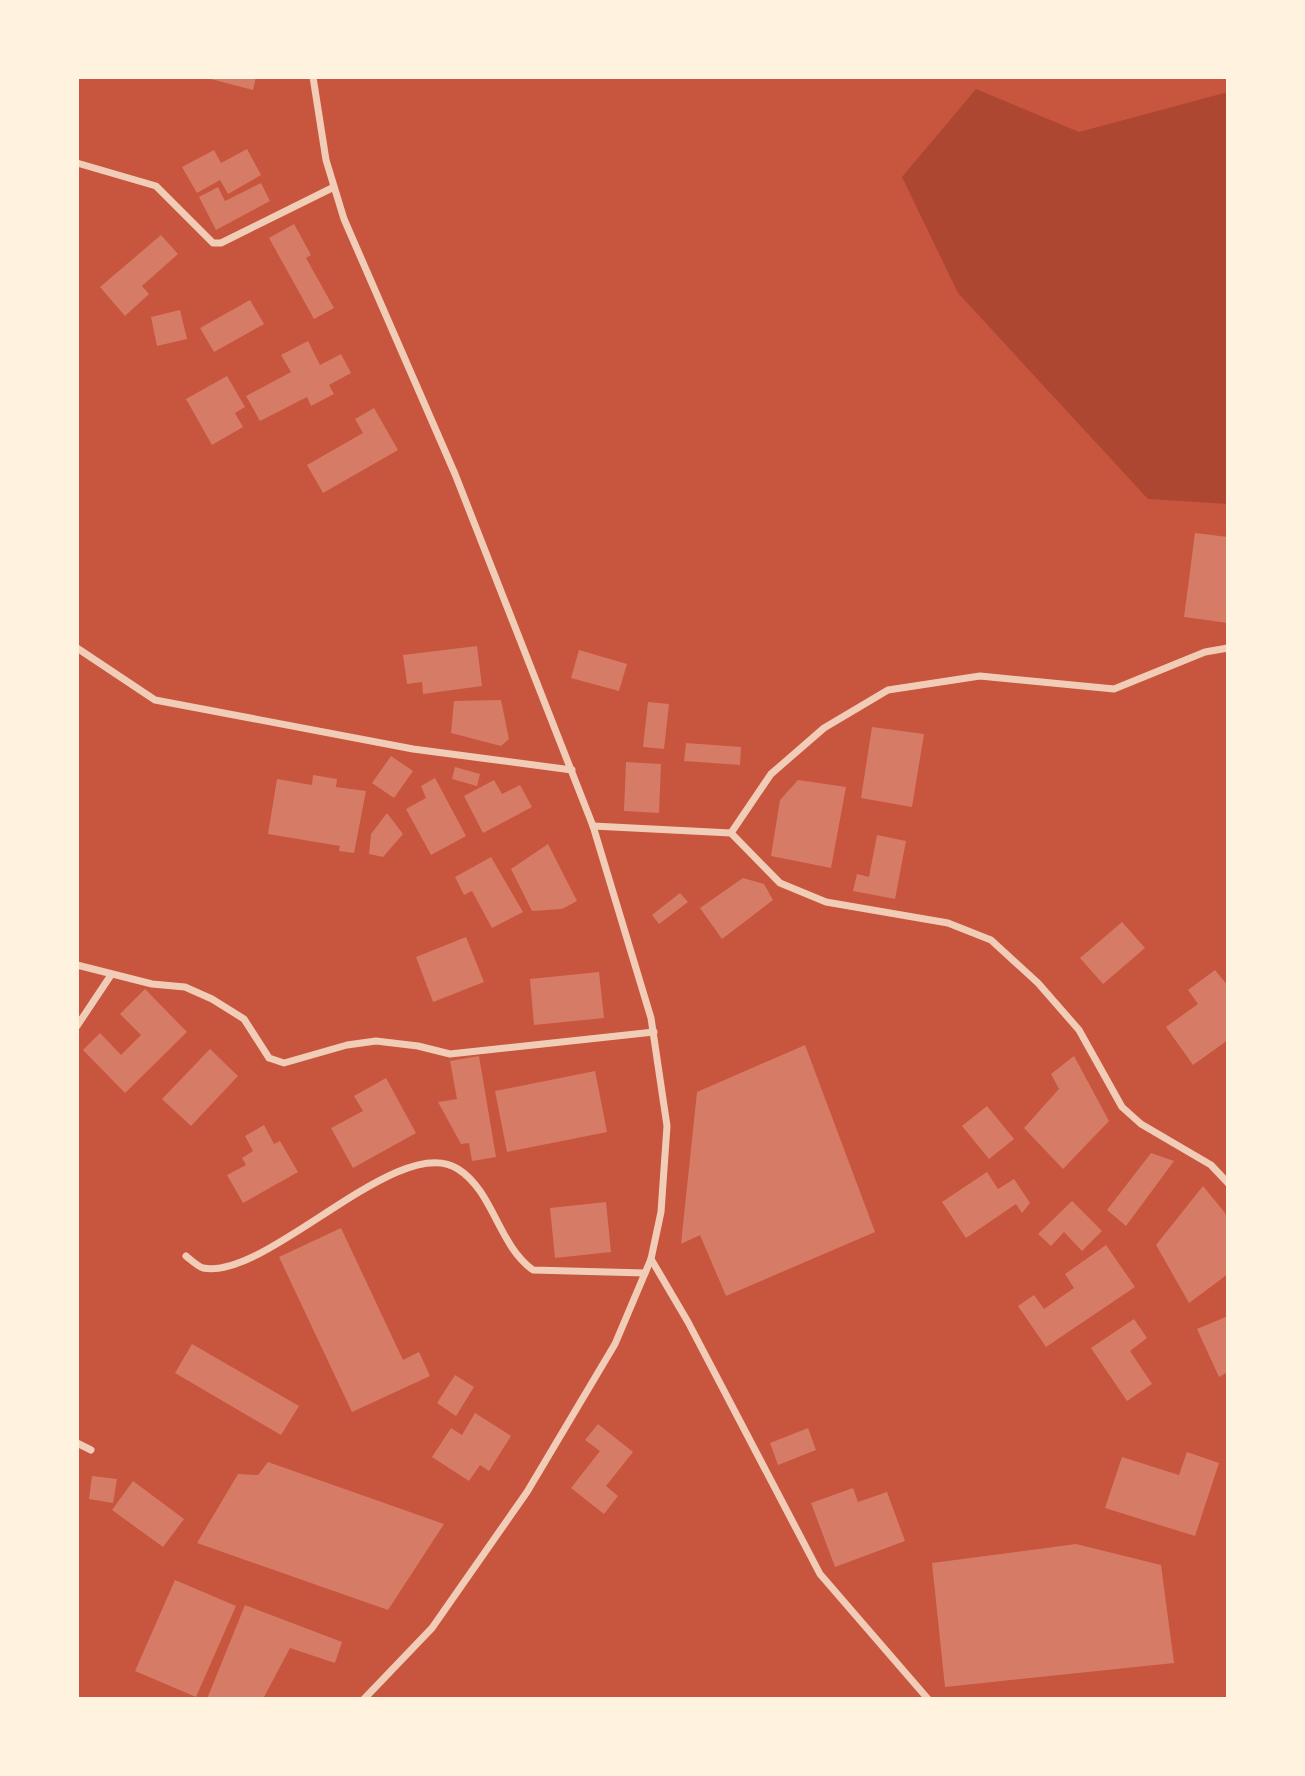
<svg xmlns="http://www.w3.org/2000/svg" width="1305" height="1776" font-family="Lato,sans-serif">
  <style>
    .green { fill: #ae4732 }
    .building { fill: #d67c66 }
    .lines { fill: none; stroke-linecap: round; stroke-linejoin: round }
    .minor { stroke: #f1ccb7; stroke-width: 7 }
  </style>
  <rect width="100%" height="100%" fill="#c8553d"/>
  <path class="green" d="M976,89l103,43 149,-40v412l-80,-5 -190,-206 -56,-116z"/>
  <g class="building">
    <path d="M203,77h53l-3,13z"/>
    <path d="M247,149l14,26 -33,19 -8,-14 -23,13 -15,-26 32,-17 7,13z"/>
    <path d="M261,183l9,18 -54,29 -17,-33 19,-10 7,14z"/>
    <path d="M294,224l17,31 -5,3 28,50 -20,11 -45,-81z"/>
    <path d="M161,235l17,19 -36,32 7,8 -24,22 -25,-29z"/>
    <path d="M250,300l14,24 -50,28 -14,-24z"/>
    <path d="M180,310l7,29 -30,7 -6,-29z"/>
    <path d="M308,341l12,24 21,-11 10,19 -22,12 5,9 -23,12 -4,-9 -47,24 -14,-25 45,-24 -10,-17z"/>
    <path d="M227,376l18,31 -10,6 8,14 -31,18 -26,-46z"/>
    <path d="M374,408l24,42 -75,43 -16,-28 56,-32 -8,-14z"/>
    <path d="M1195,533l33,4v86l-44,-6z"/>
    <path d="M477,646l5,40 -59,8 -1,-12 -15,2 -4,-29z"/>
    <path d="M579,650l48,14 -8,27 -48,-13z"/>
    <path d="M501,700l8,39 -8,7 -50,-13 3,-32z"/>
    <path d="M648,702l21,2 -5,45 -21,-2z"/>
    <path d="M872,727l52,7 -12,73 -51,-9z"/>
    <path d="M686,743l55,4 -1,18 -56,-4z"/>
    <path d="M391,756l22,15 -19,27 -22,-15z"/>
    <path d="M626,762l35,2 -2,49 -35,-2z"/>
    <path d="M455,767l25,7 -3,12 -25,-7z"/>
    <path d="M313,775l24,4 -1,8 30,4 -12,62 -15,-2 1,-5 -72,-12 9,-55 35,6z"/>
    <path d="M435,778l31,58 -35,19 -25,-46 20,-11 -5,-12z"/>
    <path d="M494,780l8,14 18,-9 12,22 -49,26 -19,-37z"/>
    <path d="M798,780l48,7 -15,81 -60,-12 9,-56z"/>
    <path d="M387,813l16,21 -20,23 -14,-3 2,-20z"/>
    <path d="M877,835l29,6 -11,58 -42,-8 4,-17 12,3z"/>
    <path d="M548,844l29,57 -15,8 -30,2 -21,-42z"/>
    <path d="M491,857l32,55 -31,16 -20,-37 -8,4 -9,-18z"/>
    <path d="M743,878l21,6 9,16 -51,39 -22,-31z"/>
    <path d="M680,893l8,9 -29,22 -7,-9z"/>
    <path d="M1122,922l23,26 -42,36 -23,-26z"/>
    <path d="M466,937l18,45 -51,20 -17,-45z"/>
    <path d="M1215,970l13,16v54l-35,25 -27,-38 32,-23 -10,-14z"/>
    <path d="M599,972l5,46 -70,7 -4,-46z"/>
    <path d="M145,989l42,43 -62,61 -42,-43 17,-17 21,22 20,-20 -21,-21z"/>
    <path d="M805,1045l70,187 -149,64 -26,-61 -19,9 16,-152z"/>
    <path d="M210,1049l28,27 -47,50 -29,-27z"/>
    <path d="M479,1056l17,101 -24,4 -3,-18 -8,1 -23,-42 19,-3 -7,-38z"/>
    <path d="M1074,1056l35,65 -46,48 -39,-41 35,-39 -8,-15z"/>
    <path d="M595,1071l12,61 -100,20 -12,-61z"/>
    <path d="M386,1078l30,55 -63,35 -22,-40 32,-17 -9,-15z"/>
    <path d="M987,1106l27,33 -25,20 -27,-33z"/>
    <path d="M264,1125l10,19 6,-3 18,31 -55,31 -16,-28 19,-10 -4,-7 11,-7 -8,-15z"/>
    <path d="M1151,1153l23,8 -48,65 -19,-16z"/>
    <path d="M987,1172l11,17 16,-10 16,24 -8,10 -6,-9 -50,34 -24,-36z"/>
    <path d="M1203,1186l22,27 3,9v52l-39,29 -33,-58z"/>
    <path d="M1072,1201l30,30 -20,20 -18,-19 -13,14 -13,-12z"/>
    <path d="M606,1202l5,50 -56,6 -5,-50z"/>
    <path d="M341,1228l62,132 16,-8 11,24 -78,36 -73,-155z"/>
    <path d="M1106,1245l29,42 -89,60 -28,-41 16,-11 10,14 30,-21 -9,-14z"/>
    <path d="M1228,1316v56l-9,5 -22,-48z"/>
    <path d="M1134,1319l13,19 -17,13 22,33 -25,17 -36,-53z"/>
    <path d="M192,1344l107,62 -18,29 -106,-62z"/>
    <path d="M455,1375l19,12 -18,29 -19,-13z"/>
    <path d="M475,1413l36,23 -22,35 -9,-6 -11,16 -37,-24 19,-29 11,7z"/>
    <path d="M598,1424l35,28 -27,34 12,10 -14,18 -33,-26 29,-37 -15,-11z"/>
    <path d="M808,1428l8,22 -38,15 -8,-22z"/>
    <path d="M1187,1452l32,11 -24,73 -90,-28 17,-51 57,18z"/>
    <path d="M268,1462l176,62 -56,86 -191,-67 41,-69 20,1z"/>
    <path d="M92,1476l25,3 -4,24 -24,-4z"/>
    <path d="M133,1481l51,38 -21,28 -51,-37z"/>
    <path d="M853,1488l5,14 29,-10 18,49 -70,26 -24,-64z"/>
    <path d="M1076,1544l85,21 13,98 -229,24 -13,-124z"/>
    <path d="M175,1580l61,26 -40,91 -61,-26z"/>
    <path d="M245,1605l97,37 -7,21 -45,-15 -27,51h-56z"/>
  </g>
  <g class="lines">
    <g class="minor">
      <path d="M313,77l13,83 18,59 111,255 138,352 58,192 16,108 -6,86 -10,47 -36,85 -88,148 -95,136 -68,71"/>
      <path d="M77,163l79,23 57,57h8l113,-56"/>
      <path d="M77,648l78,52 258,49 159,21"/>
      <path d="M593,826l138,7 49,50 46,19 122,21 43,17 47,43 41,47 43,77 19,17 70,41 17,18"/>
      <path d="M731,833l40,-59 53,-46 64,-38 92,-14 134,13 91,-37 23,-4"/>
      <path d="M77,965l75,19 33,3 27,12 32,20 25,39 15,5 63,-18 29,-4 42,5 32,8 204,-22"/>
      <path d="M77,1026l34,-51"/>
      <path d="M186,1256c5,4 11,10 17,12 64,13 196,-138 255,-99 36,23 40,76 75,101l112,3"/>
      <path d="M651,1259l37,63 132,252 108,125"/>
      <path d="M77,1443l14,7"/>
    </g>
  </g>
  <rect width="1305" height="1776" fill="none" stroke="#fff3e0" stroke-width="158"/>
</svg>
